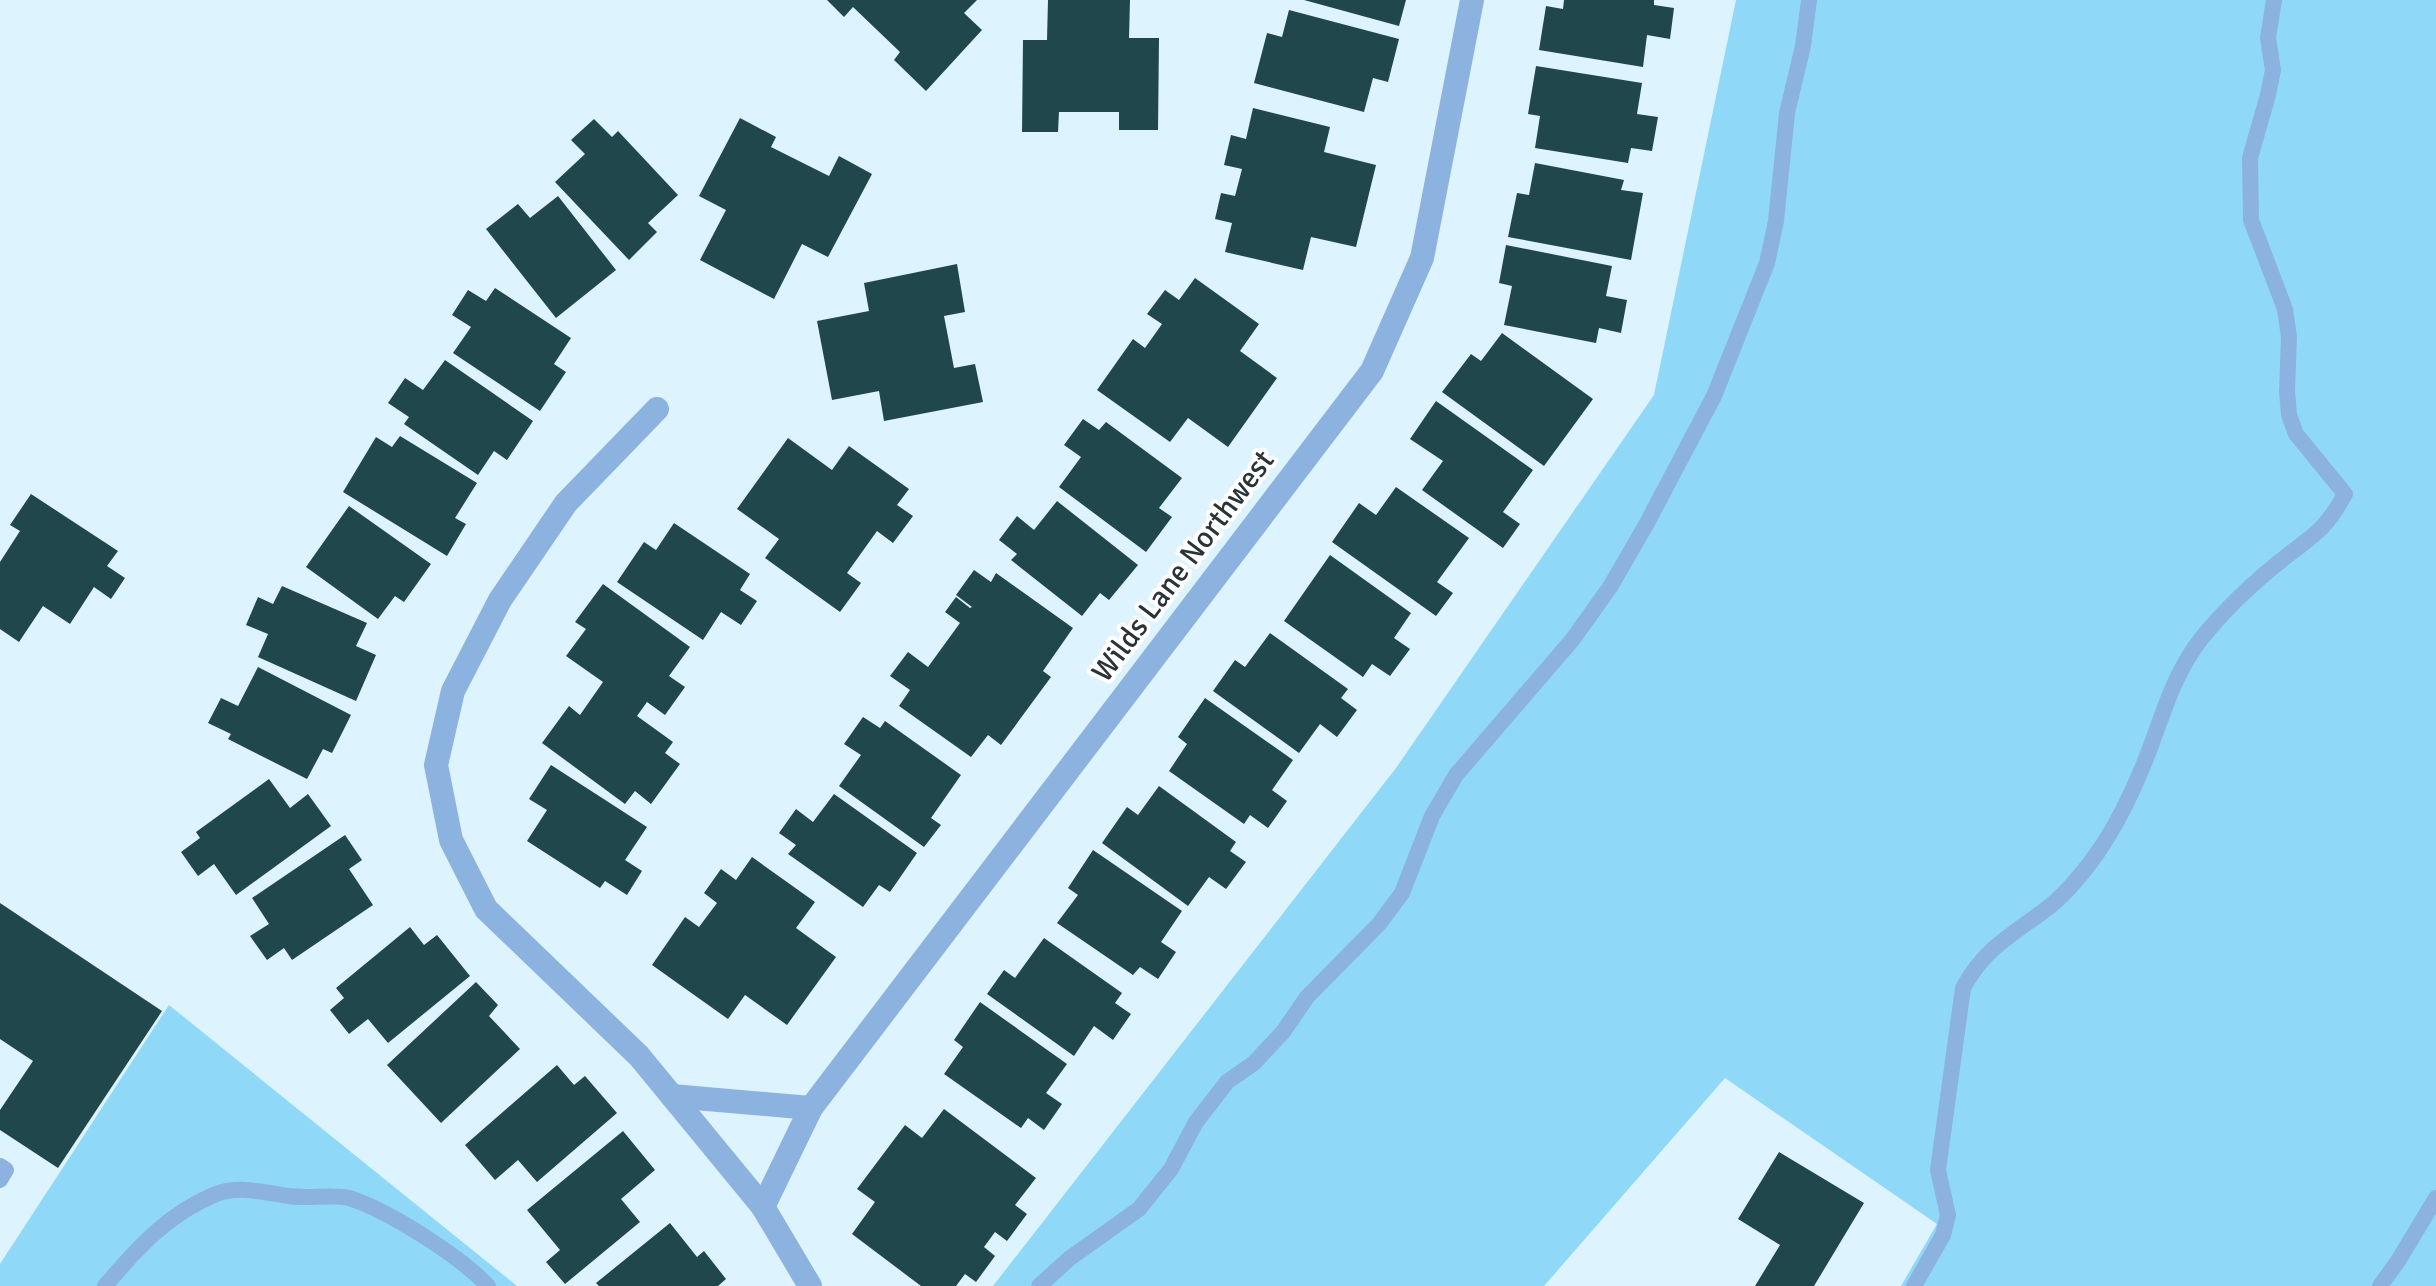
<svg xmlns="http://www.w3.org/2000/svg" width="2436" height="1286" font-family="Signika,sans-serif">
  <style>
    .green { fill: #90d8f8 }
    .building { fill: #20474b }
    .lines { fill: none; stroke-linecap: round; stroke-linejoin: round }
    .service { stroke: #8cb3df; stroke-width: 16 }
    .minor { stroke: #8cb3df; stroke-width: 24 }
    .labels { text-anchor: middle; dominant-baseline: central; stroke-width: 8; stroke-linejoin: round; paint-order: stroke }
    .street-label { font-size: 30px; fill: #293338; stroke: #fff }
  </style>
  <rect width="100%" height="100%" fill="#ddf3fd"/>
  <g class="green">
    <path d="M1736,0h700v1286h-535l36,-62 -212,-146 -181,208h-551l403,-518 258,-373z"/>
    <path d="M169,1005l348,281h-517v-22z"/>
  </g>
  <g class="building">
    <path d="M827,0h150l-13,13 18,17 -56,61 -32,-31 6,-8 -47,-45 -9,10z"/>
    <path d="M1048,0h82l-1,38h30l-1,92h-39v-18h-60l-1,20h-36l1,-92h24z"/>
    <path d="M1304,0h102l-7,26z"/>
    <path d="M1564,0h90v5l20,3 -4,31 -23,-4 -4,32 -104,-17 7,-44 17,3z"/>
    <path d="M1289,10l110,29 -11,43 -15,-4 -9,34 -110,-29 13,-50 15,4z"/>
    <path d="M1536,66l106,17 -5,31 21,3 -6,34 -21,-3 -3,15 -93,-15 5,-32 -12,-2z"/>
    <path d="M1253,108l77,19 -6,25 52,13 -20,82 -45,-10 -8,33 -78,-18 7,-29 -17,-4 6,-26 14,3 7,-27 -18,-4 7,-30 15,4z"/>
    <path d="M740,118l36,19 -5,10 58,29 10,-20 33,18 -44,83 -26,-13 -28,55 -74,-39 26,-50 -27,-14z"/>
    <path d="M594,119l18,18 6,-6 60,64 -30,28 9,9 -28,28 -74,-78 30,-28 -14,-14z"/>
    <path d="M1535,163l89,17 -3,10 22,3 -12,67 -123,-23 9,-44 12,2z"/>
    <path d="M558,196l58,74 -60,48 -70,-89 32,-25 12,14z"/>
    <path d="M1506,245l106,21 -6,30 21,4 -6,33 -22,-5 -3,15 -92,-18 8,-39 -13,-3z"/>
    <path d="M957,264l8,48 -21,4 10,52 21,-4 8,38 -99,19 -5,-30 -47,9 -15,-79 52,-10 -5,-28z"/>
    <path d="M1195,278l64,46 -19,27 37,27 -49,69 -40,-29 -18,24 -73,-52 36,-51 12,9 17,-24 -15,-10 18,-24 14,10z"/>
    <path d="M495,288l76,50 -17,26 12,8 -26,39 -87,-58 18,-26 -19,-12 16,-25 18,11z"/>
    <path d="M1502,333l91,66 -49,67 -102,-74 29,-38 10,7z"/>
    <path d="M445,360l88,61 -26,39 -13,-9 -16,24 -74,-51 5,-7 -21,-14 17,-25 18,12z"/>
    <path d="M1436,401l97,69 -30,42 17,12 -17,24 -81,-58 21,-29 -33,-22z"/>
    <path d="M1083,419l16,11 7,-8 76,56 -23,30 13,9 -26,35 -87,-65 22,-30 -17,-12z"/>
    <path d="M400,436l77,47 -22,35 11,6 -19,32 -104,-64 33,-55 16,10z"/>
    <path d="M788,438l44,32 17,-24 60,43 -12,16 16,11 -20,27 -16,-12 -30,42 14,10 -21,29 -75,-54 14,-19 -42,-30z"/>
    <path d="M1396,487l73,51 -32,44 16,11 -17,23 -104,-74 27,-39 17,12z"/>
    <path d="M31,494l87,57 -11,15 18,12 -14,21 -17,-12 -24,37 -27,-18 -24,36 -19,-13v-67l20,-31 -10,-6z"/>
    <path d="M1057,501l81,64 -29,35 -9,-7 -18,23 -71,-56 6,-6 -18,-14 18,-24 17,14z"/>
    <path d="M349,506l82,58 -27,38 -9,-6 -17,23 -72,-52z"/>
    <path d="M674,523l76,51 -10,16 17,11 -16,24 -20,-13 -18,28 -86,-58 27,-40 12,8z"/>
    <path d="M1330,555l81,58 -17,25 16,11 -20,27 -18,-12 -9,13 -79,-56z"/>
    <path d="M974,570l17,12 5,-9 77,55 -30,43 8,6 -50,68 -13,-10 -17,22 -72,-51 11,-16 -20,-14 18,-24 20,15 32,-44 -15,-11 11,-15 14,11 2,-1 -16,-12z"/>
    <path d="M603,584l87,63 -21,29 16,11 -20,28 -18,-13 -10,14 36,26 -8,11 15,11 -29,40 -16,-13 -10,13 -83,-61 27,-37 11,9 23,-33 -37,-26 20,-27 -11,-7z"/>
    <path d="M282,586l85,37 -11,23 20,9 -20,46 -98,-44 10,-23 -22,-9 12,-28 15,7z"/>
    <path d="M1270,633l78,56 -7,9 16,12 -20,27 -17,-13 -21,29 -86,-62 22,-31 10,7z"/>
    <path d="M258,667l93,48 -19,38 -9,-4 -16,30 -79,-40 3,-5 -23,-11 13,-25 17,8z"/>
    <path d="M1205,698l88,62 -21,30 15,11 -19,27 -18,-13 -6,9 -75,-53 18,-27 -9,-7z"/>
    <path d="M863,717l17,11 5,-7 76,54 -30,43 10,7 -17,22 -85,-61 22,-31 -17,-11z"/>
    <path d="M551,765l96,62 -22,33 17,11 -15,24 -22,-14 -5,7 -73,-47 20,-31 -18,-11z"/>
    <path d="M269,779l21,29 18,-14 23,32 -95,69 -22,-31 -16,12 -17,-24 19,-14 -4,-6z"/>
    <path d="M1159,786l77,56 -6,9 16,11 -20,27 -17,-12 -21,29 -86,-63 25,-36 11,8z"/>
    <path d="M834,794l83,59 -27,39 -11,-7 -16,22 -75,-53 8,-9 -17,-12 17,-24 17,13z"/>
    <path d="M345,835l17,25 -13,9 24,36 -81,55 -8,-12 -17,12 -17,-24 19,-12 -17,-26z"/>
    <path d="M1093,850l89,61 -21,31 15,10 -18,27 -18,-12 -7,8 -76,-52 21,-28 -10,-7z"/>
    <path d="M752,857l63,45 -19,26 40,29 -49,68 -42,-30 -17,24 -76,-54 33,-48 14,10 18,-24 -13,-10 17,-24 15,11z"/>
    <path d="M0,903l162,108 -104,157 -58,-38v-20l33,-49 -33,-22z"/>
    <path d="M410,927l14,18 13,-10 33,41 -82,67 -20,-24 -19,15 -19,-24 14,-12 -8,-10z"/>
    <path d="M1044,938l78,55 -7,10 16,11 -18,26 -19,-14 -20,30 -87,-62 17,-24 11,8z"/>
    <path d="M476,982l22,23 -9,11 31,33 -79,74 -54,-58z"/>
    <path d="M980,1002l87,62 -21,29 16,11 -18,26 -16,-12 -7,10 -77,-54 19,-27 -9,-7z"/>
    <path d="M557,1065l17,20 11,-9 32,37 -80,69 -19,-22 -23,20 -30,-35z"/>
    <path d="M944,1109l92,69 -21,27 12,9 -20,27 -12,-9 -11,15 11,9 -19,26 -11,-8 -9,12h-35l-69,-52 23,-32 -18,-13 48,-64 17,13z"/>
    <path d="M623,1131l32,39 -34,29 19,23 -75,62 -19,-22 14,-12 -33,-40z"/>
    <path d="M1779,1152l85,51 -50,83h-59l25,-41 -42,-26z"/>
    <path d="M670,1223l27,34 7,-6 22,28 -8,7h-119l-3,-3z"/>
  </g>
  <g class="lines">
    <g class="service">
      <path d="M0,1166l6,4 -6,10"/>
      <path d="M105,1286c32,-38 64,-73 111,-92 23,-9 50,-1 73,2 18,3 46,-2 60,2 39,12 112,59 139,88"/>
      <path d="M1039,1286l31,-28 69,-49 32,-40 25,-47 31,-40 27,-19 29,-31 24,-35 72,-73 23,-31 30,-77 24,-41 117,-136 37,-52 37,-64 67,-127 53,-133 9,-42 11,-108 16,-67 6,-46"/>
      <path d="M1914,1286l29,-51 5,-20 -10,-45 25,-182c22,-40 47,-52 82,-78 21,-15 38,-37 53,-58 18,-26 33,-57 45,-86 18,-43 28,-89 58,-127 24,-30 56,-60 87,-84 29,-22 39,-28 57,-61l-49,-60 -7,-19 -2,-24 2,-54 -4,-28 -34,-89 -1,-62 18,-63 5,-25 -5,-32 6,-38"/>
      <path d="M2380,1286l18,-25 38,-63"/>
    </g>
    <g class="minor">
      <path d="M657,409l-91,94 -66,97 -47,91 -17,74 15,75 35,69 153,147 124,151 47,79"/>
      <path d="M672,1096l139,12"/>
      <path d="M763,1207l48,-99 561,-737 50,-113 50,-258"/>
    </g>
  </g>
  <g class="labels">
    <g class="street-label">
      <text transform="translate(1183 566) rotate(-53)">Wilds Lane Northwest</text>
    </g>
  </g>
</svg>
